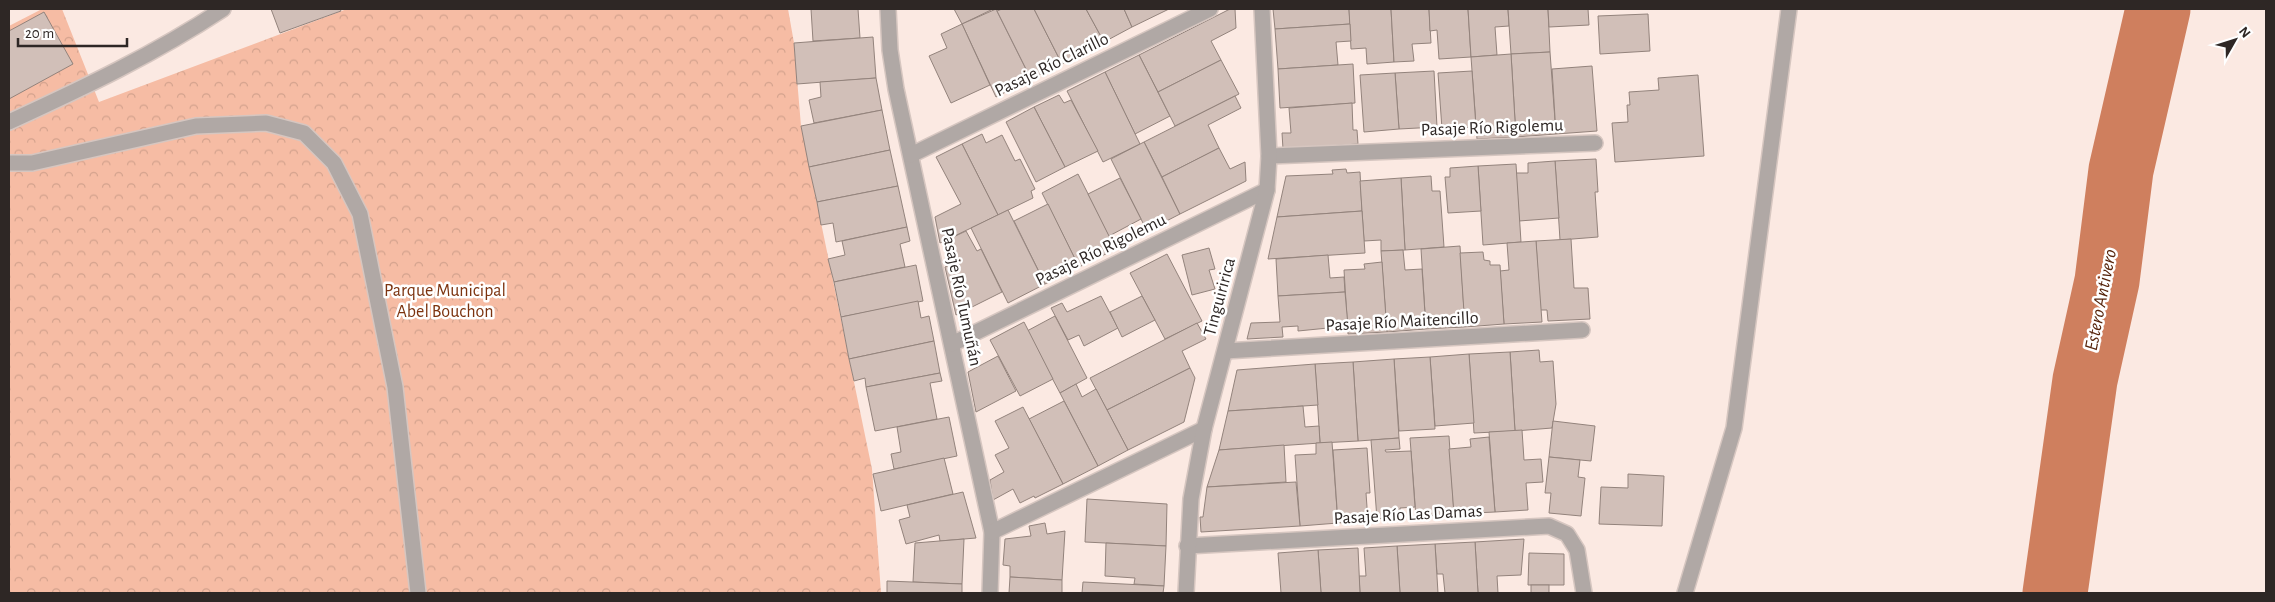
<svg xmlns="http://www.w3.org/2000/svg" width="2275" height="602" font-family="'Alegreya Sans',sans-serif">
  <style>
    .park { fill: url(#park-crowns) }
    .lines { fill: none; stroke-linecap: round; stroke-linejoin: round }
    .river { stroke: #cf7f5e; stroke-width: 65 }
    .building { fill: #d1bfb8; stroke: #93837c }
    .service-casing { stroke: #d6c6c0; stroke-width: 18 }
    .minor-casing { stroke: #d6c6c0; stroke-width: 18 }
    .service { stroke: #b0a8a5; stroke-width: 15 }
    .minor { stroke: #b0a8a5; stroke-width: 15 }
    .labels { text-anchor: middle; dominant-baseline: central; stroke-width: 5; stroke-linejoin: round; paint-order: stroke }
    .street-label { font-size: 18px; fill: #2e2725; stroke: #fff }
    .park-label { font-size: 18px; fill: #7c330f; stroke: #fff }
    .water-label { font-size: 19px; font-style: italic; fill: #56230a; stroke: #fff }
  </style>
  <defs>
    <pattern id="park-crowns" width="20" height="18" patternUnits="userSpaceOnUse" patternTransform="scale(1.25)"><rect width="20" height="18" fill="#f6bca4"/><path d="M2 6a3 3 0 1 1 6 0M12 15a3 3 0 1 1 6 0" fill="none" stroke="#d3a28d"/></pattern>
  </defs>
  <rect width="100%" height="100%" fill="#fbe9e2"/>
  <path class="park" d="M42,9h20l37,93 248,-93h441l6,34 7,83 71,343 9,124h-872v-567z"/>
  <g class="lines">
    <path class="river" d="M2055,593l30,-213 22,-99 14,-111 37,-161"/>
  </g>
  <g class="building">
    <path d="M271,9h69l1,2 -61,22z"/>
    <path d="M811,9h47l2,29 -47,3z"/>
    <path d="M954,9h36l1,1 -29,14z"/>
    <path d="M996,9l35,70 -35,18 -34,-73z"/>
    <path d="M1002,9h32l28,55 -31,15 -34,-68z"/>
    <path d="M1034,9h52l18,33 -42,22z"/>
    <path d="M1086,9h38l8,18 -28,15z"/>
    <path d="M1124,9h45l-37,18z"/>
    <path d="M1230,9h5l1,19 -25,13 10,19 -63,32 -19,-37z"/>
    <path d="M1273,9h76l1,15 -75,5z"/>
    <path d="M1349,9h42l3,53 -27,2 -1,-16 -15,1z"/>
    <path d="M1391,9h38l2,34 -19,1 2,17 -20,1z"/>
    <path d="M1429,9h39l3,48 -32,2 -2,-29 -7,1z"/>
    <path d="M1468,9h40l1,17 -14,1 2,28 -26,2z"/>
    <path d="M1508,9h40l2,43 -39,2z"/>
    <path d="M1548,9h40l1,16 -40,2z"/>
    <path d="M44,12l29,52 -64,35v-68z"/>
    <path d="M1648,14l2,37 -50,3 -2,-38z"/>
    <path d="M962,24l28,61 -39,18 -22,-47 18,-8 -6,-14z"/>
    <path d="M1350,24l1,17 -15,1 2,23 -60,4 -3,-40z"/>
    <path d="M873,37l3,41 -79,6 -3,-41z"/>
    <path d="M1550,52l6,82 -40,3 -5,-83z"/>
    <path d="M1511,54l5,83 -39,2 -6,-82z"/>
    <path d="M1139,55l31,61 -35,18 -30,-62z"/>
    <path d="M1221,60l18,34 -64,32 -17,-34z"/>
    <path d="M1353,64l2,39 -75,5 -2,-39z"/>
    <path d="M1592,66l5,65 -41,3 -4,-65z"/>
    <path d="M1434,71l3,56 -38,2 -4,-56z"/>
    <path d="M1472,71l4,56 -34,2 -4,-56z"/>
    <path d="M1105,72l35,72 -37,18 -36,-71z"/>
    <path d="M1395,73l4,56 -35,3 -4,-57z"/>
    <path d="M1698,75l6,81 -89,6 -3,-39 16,-1 -1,-17h3l-1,-13 30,-2 -1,-12z"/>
    <path d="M876,78l6,32 -68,13 -5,-23 12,-3 -1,-15z"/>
    <path d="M1059,95l5,8 7,-3 27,51 -33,16 -31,-60z"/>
    <path d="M1235,96l6,12 -33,17 11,23 -57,29 -18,-35z"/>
    <path d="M1352,103l1,27h4l1,14 -75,5 -1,-16h9l-2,-25z"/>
    <path d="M1034,107l31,60 -29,15 -30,-60z"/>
    <path d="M882,110l8,40 -81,17 -8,-41z"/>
    <path d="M982,134l4,9 16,-8 13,26 5,-2 15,30 -4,2 2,7 -35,17 -36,-71z"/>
    <path d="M1144,142l36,72 -33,17 -36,-72z"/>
    <path d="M962,144l36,71 -58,28 -5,-26 26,-13 -25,-47z"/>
    <path d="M1219,148l11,21 15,-7 1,19 -66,33 -18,-37z"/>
    <path d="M890,150l8,36 -81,16 -8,-35z"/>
    <path d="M1596,159l2,33h-3l3,45 -38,3 -5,-79z"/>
    <path d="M1555,161l4,57 -40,3 -3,-48h12v-10z"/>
    <path d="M1516,164l5,78 -38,3 -5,-79z"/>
    <path d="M1478,166l3,45 -33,2 -3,-36h5v-9z"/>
    <path d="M1346,169l1,4 13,-1 2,39 -85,6 9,-41 47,-2 -1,-4z"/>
    <path d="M1078,174l38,75 -37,18 -37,-74z"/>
    <path d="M1431,176l1,15h8l4,56 -39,3 -4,-72z"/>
    <path d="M1120,178l21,41 -32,17 -21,-42z"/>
    <path d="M1401,178l4,72 -24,1v-11l-17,1 -4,-60z"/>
    <path d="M898,186l9,41 -71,15 -3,-19 -12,2 -4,-23z"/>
    <path d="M1048,204l31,63 -34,17 -31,-63z"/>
    <path d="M1008,210l37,74 -37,19 -37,-75z"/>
    <path d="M1362,211l3,42 -97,6 9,-42z"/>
    <path d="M907,227l3,14 -10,3 5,23 -71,15 -6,-23 17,-4 -3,-14z"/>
    <path d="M966,231l11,20 4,-2 21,43 -46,23 -11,-48 9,-4 -11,-21z"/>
    <path d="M1571,239l3,49h14l2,31 -42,2 -1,-11h-7l-4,-69z"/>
    <path d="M1536,241l6,81 -38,2 -4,-53 9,-1 -2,-27z"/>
    <path d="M1460,246l5,81 -39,2 -5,-80z"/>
    <path d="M1209,248l6,21 -6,1 6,19 -23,6 -10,-40z"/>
    <path d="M1403,250l2,20 17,-1 4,60 -39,3 -6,-81z"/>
    <path d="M1483,252l1,8 6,1v4h10l4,59 -39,3 -5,-74z"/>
    <path d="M1167,254l35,67 -37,18 -35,-66z"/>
    <path d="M1328,255l2,23 14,-1 1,15 -67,4 -2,-37z"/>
    <path d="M1382,262l5,70 -39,2 -4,-64 21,-1 -1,-5z"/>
    <path d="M916,265l7,36 -82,16 -7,-35z"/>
    <path d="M1345,292l3,34 -50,5v-5l-16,1 1,10 -36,2 4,-16 29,-1 -2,-26z"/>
    <path d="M1101,296l17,32 -34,18 -5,-11 -11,5 -17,-32 11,-5 5,9z"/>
    <path d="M1142,296l13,24 -33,17 -12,-25z"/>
    <path d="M918,301l3,17 8,-2 5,25 -85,18 -8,-42z"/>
    <path d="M1055,316l32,62 -27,15 -33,-62z"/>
    <path d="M1024,322l29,57 -33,17 -30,-56z"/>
    <path d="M1197,323l9,16 -24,12 8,17 -83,42 -17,-32z"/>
    <path d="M934,341l6,32 -74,14 -1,-9 -11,3 -5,-22z"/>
    <path d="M1539,350l1,12 13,-1 3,43 -4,24 -37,3 -5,-79z"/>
    <path d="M1510,352l5,79 -41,2 -5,-79z"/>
    <path d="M1469,354l5,69 -39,3 -5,-69z"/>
    <path d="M998,356l18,35 -40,21 -8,-40z"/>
    <path d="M1430,357l5,72 -36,2 -5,-72z"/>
    <path d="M1394,359l5,79 -41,3 -5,-79z"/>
    <path d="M1353,362l5,79 -38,2 -5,-79z"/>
    <path d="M1315,364l3,41 -90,6 9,-41z"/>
    <path d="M1190,368l5,10 -11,44 -56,28 -21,-40z"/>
    <path d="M940,373l2,8 -12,2 7,36 -62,12 -9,-44z"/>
    <path d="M1076,384l6,13 14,-8 32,61 -30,16 -38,-73z"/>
    <path d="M1064,401l34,65 -35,18 -34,-65z"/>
    <path d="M1303,406l2,21 14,-1 1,17 -101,7 9,-39z"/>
    <path d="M1023,407l40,77 -28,14 -1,-2 -14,7 -7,-14 -20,11 -3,-20 14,-8 -9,-17 14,-7 -14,-27z"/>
    <path d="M949,417l8,39 -63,13 -3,-15 10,-2 -4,-25z"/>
    <path d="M1553,421l42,5 -4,35 -42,-4z"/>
    <path d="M1522,430l2,30 17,-1 2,23 -17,1 2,27 -33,2 -6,-80z"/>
    <path d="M1449,436l5,78 -38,3 -6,-79z"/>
    <path d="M1489,437l6,75 -41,2 -5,-65 22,-2 -1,-8z"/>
    <path d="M1399,438l1,11 -15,1 1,2 25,-1 4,56 -15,1 1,9 -24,2 -6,-79z"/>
    <path d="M1332,442l6,81 -38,3 -5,-71 21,-1v-11z"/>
    <path d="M1284,445l2,37 -79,5 12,-37z"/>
    <path d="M1367,448l3,45h-4l2,28 -30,2 -5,-73z"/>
    <path d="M1549,457l31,3 -2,17 7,1 -4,38 -32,-3 2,-20h-6z"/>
    <path d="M944,458l9,36 -72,17 -8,-37z"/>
    <path d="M1628,474l36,2 -2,50 -63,-2 2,-37 27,1z"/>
    <path d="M1296,482l4,44 -99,6 -1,-15h3l4,-30z"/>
    <path d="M963,492l13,46 -36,3 -1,-6 -33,9 -7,-24 11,-3 -3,-12z"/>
    <path d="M1087,499l80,5 -1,42 -81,-4z"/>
    <path d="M1045,523l2,11 18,-3 -3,49 -52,-3v-11l-7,-1 2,-26 26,-3 -2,-10z"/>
    <path d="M964,539l-2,45 -49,-2 2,-39z"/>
    <path d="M1524,539l-3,36 -24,1 1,17h-20l-3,-51z"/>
    <path d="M1475,542l3,51h-33l-2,-19h-6l-2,-30z"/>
    <path d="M1106,543l60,3 -2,40 -30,-2 1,-6 -30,-2z"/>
    <path d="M1435,544l3,49h-38l-3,-47z"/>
    <path d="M1397,546l3,47h-40l-1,-17h7l-2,-28z"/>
    <path d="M1358,548l2,45h-39l-3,-43z"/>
    <path d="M1318,550l3,43h-40l-3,-40z"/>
    <path d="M1529,553l35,1v31h-36z"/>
    <path d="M1010,577l52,3v13h-53z"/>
    <path d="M887,581l75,3v9h-75z"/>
    <path d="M1083,582l81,4 -1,7h-81z"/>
    <rect x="1531" y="585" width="18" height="8"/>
  </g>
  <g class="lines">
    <g class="service-casing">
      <g id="service">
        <path d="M9,122c74,-34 146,-68 214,-113"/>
        <path d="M9,163h23l164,-37 70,-3 38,10 30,30 26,51 35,173 23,206"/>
      </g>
    </g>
    <g class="minor-casing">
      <g id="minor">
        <path d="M888,9l2,41 6,39 96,443 -2,61"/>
        <path d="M911,155l299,-146"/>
        <path d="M1269,156l326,-13"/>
        <path d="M952,344l315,-154"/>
        <path d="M1225,351l357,-21"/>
        <path d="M992,532l212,-103"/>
        <path d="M1187,546l362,-20 18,8 10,16 7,43"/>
        <path d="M1186,593l5,-94 13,-70 63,-239 2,-34 -7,-147"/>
        <path d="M1685,593l49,-165 55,-419"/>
      </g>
    </g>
    <use href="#service" class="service"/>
    <use href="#minor" class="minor"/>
  </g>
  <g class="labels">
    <g class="street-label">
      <text transform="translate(1052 65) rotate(-26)">Pasaje Río Clarillo</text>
      <text transform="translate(1492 128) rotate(-2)">Pasaje Río Rigolemu</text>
      <text transform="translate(1101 250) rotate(-26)">Pasaje Río Rigolemu</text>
      <text transform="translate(961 297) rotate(78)">Pasaje Río Tumuñán</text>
      <text transform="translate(1220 297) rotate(-75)">Tinguiririca</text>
      <text transform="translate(1402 322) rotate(-3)">Pasaje Río Maitencillo</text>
      <text transform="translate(1408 515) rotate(-3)">Pasaje Río Las Damas</text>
    </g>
    <g class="park-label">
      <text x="445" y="291">Parque Municipal<tspan x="445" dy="21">Abel Bouchon</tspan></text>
    </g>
    <g class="water-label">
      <text transform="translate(2101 300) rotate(-79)">Estero Antivero</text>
    </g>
  </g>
  <rect width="2275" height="602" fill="none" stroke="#2e2725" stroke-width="20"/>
  <g transform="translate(2235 40) rotate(51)" stroke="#ffffff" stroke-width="4" paint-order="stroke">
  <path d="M0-4L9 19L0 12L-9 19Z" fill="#2e2725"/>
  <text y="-8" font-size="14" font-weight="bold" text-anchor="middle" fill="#2e2725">N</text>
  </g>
  <path d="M18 38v8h109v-8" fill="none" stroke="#2e2725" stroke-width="2.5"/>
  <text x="25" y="38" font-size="15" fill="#2e2725" stroke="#ffffff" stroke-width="4" paint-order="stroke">20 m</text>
</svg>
